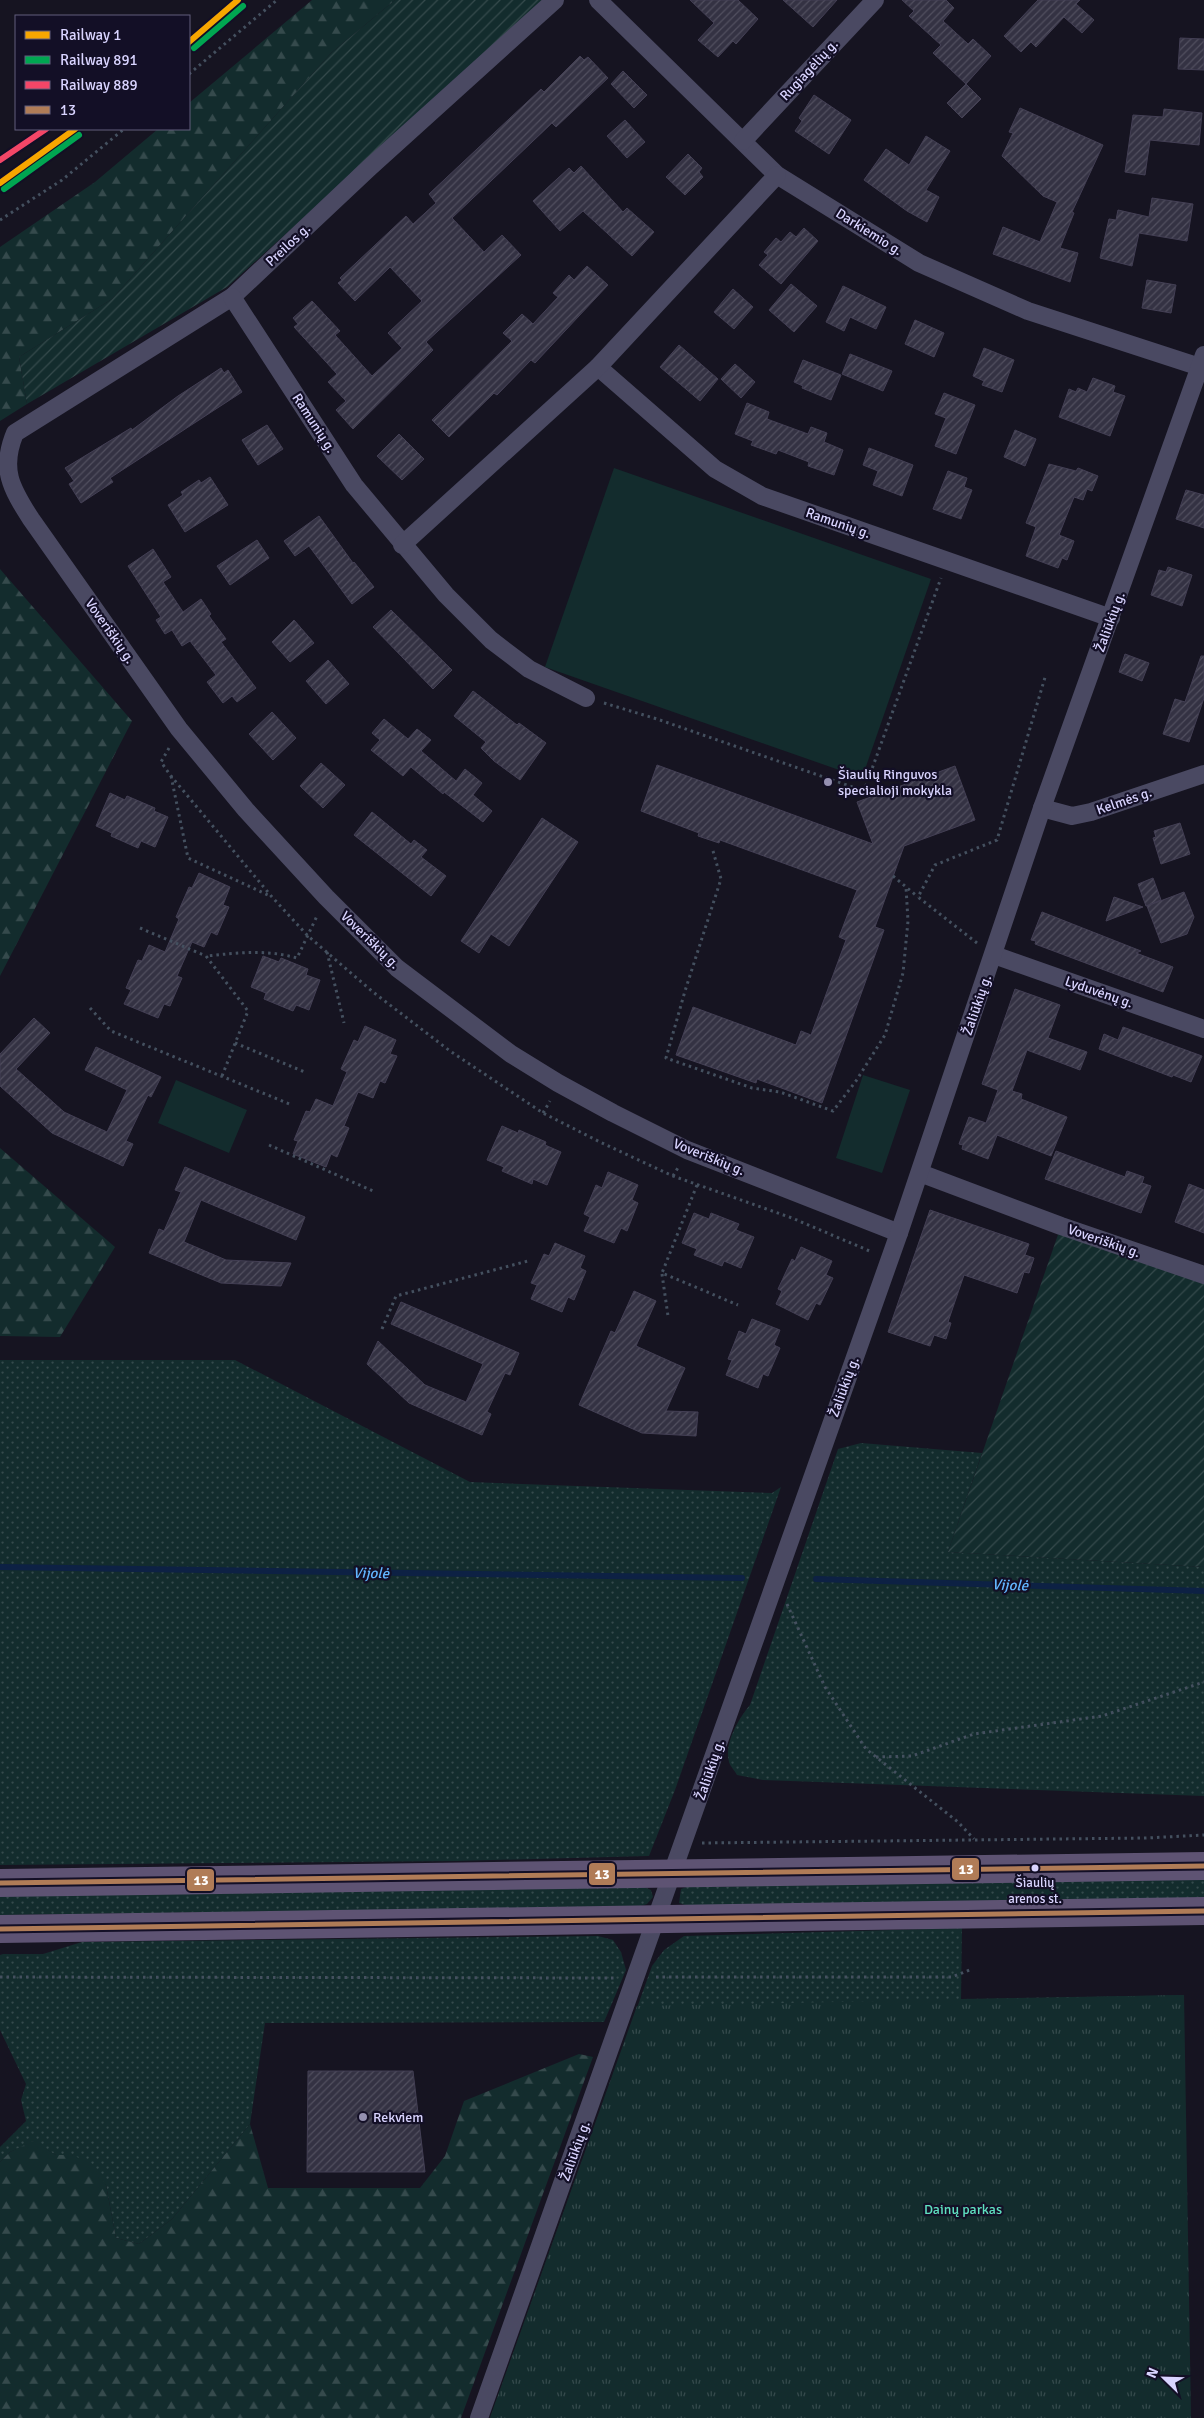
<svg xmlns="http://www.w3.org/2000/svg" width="1204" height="2418" font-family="Signika,sans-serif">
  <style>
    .grass { fill: url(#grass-dots) }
    .forest { fill: url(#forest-firs) }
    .park { fill: url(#park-tufts) }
    .garden { fill: url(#garden-furrows) }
    .pitch { fill: #132c2d }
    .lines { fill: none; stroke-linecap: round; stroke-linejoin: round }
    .stream { stroke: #0d2144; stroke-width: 6 }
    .building { fill: url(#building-hatch); stroke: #433f54 }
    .path { stroke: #44505f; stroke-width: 3; stroke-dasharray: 2.5 4; stroke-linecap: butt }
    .street { stroke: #4a4962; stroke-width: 18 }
    .primary { stroke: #5e5373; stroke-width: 28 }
    .bus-1-casing { stroke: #130f26; stroke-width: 9 }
    .bus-1 { stroke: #b07c57; stroke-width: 5 }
    .rail-1-casing { stroke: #130f26; stroke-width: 10 }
    .rail-2-casing { stroke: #130f26; stroke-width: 10 }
    .rail-3-casing { stroke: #130f26; stroke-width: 10 }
    .rail-1 { stroke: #f7a600; stroke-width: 6 }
    .rail-2 { stroke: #00a651; stroke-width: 6 }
    .rail-3 { stroke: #f34667; stroke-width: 6 }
    .poi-dot { fill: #9591b1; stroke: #130f26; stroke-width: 2 }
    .bus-dot { fill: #d9d4ff; stroke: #130f26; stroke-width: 2 }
    .labels { text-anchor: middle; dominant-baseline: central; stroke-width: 4.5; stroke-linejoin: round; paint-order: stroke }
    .bus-label { font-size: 13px; fill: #d9d4ff; stroke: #130f26 }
    .street-label { font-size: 14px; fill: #d9d4ff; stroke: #130f26 }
    .poi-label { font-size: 14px; fill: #d9d4ff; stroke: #130f26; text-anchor: start }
    .park-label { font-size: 14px; fill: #5fe0c0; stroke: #130f26 }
    .water-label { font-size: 15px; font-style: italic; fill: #62b6ff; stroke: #130f26 }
    .line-badge { stroke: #130f26; stroke-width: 2 }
    .badge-label { font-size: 14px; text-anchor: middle; font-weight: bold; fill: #fff }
  </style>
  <defs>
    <pattern id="grass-dots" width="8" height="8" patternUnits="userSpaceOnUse" patternTransform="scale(1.25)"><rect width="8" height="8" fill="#132c2d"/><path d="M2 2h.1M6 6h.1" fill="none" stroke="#354a4c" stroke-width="1.8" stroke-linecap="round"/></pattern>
    <pattern id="forest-firs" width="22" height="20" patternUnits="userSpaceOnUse" patternTransform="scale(1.25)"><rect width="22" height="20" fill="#132c2d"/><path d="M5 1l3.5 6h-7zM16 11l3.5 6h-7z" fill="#354a4c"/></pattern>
    <pattern id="park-tufts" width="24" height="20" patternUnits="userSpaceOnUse" patternTransform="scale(1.25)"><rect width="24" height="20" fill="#132c2d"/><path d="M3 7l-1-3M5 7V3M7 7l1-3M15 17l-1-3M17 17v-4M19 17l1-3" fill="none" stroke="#354a4c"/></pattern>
    <pattern id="garden-furrows" width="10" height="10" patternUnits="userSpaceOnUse" patternTransform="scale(1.25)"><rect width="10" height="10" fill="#132c2d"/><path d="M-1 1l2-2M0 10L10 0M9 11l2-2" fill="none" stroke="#354a4c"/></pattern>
    <pattern id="building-hatch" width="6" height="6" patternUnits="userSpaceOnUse" patternTransform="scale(1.25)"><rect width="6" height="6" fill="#343243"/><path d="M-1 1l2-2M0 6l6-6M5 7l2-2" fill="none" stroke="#514f5f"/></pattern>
  </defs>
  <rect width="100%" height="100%" fill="#161421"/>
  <g class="grass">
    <path d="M0,1360h235l235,122 302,11 9,-6 -106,303 -26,66 -192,5 -457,4z"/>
    <path d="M861,1443l121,10 -34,99 256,15v229l-441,-16 -26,-5c-2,-4 -7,-9 -8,-13 -5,-19 10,-44 21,-57l88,-256z"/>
    <path d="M1204,1879v19l-516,8 -9,-3 2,-14 5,-2z"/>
    <path d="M642,1886l9,4 2,7 -6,7 -9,3 -638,8v-20z"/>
    <path d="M962,1928l-1,71 223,-4 -694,423 162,-452 12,-16 20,-14z"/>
    <path d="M598,1936l15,4 8,12 5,18 -22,52 -339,1 -15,101 -78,95 -33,25 -23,-6 -10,-53 -34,-30h-16l-23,-13 -23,10 -10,10v-15l26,-26 -5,-21 5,-16 -26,-54v-75l3,-1h40l39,-12z"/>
  </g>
  <g class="forest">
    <path d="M312,0h83l-64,53 -219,246 -93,58 8,47 -27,17v-174l95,-65 63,-53h31v-26z"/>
    <path d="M0,569l132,152 -132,255z"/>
    <path d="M0,1148l115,99 -55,90 -60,-1z"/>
    <path d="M579,2054l14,3 -132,361h-461v-256l10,-10 23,-11 23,14h16l19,8 15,22 10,53 23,6 33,-25 78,-95 18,64h152l25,-32 19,-55z"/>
  </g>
  <path class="park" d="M1184,1995l7,423h-701l147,-412z"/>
  <g class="garden">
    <path d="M395,0h150l-318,287 -200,117 -8,-47 93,-58 219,-246z"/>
    <path d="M1061,1226l143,49v292l-256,-15z"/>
  </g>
  <g class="pitch">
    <path d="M614,468l317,111 -69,199 -317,-111z"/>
    <path d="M863,1075l47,15 -28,83 -46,-15z"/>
    <path d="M176,1080l71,30 -18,43 -71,-30z"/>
  </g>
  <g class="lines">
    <g class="stream">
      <path d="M0,1567l742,11"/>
      <path d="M816,1579l388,12"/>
    </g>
  </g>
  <g class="building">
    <path d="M690,0h48l20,19 -22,25 -3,-3 -15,16 -20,-17 16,-17z"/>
    <path d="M783,0h54l-24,27z"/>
    <path d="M902,0h44l8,8 -11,13 25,23 5,-5 18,17 -25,28 15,15 -19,19 -15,-15 19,-19 -33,-31 8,-8 -32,-29 5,-5z"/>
    <path d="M1038,0h42l-4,4 18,16 -12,13 -18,-16 -28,30 -5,-5 -10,10 -17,-16z"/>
    <path d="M1180,38l24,1v31l-26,-1z"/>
    <path d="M580,56l4,4 4,-3 20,21 -52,49 -4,-4 -100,95 32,34 18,-17 19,20 -95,87 7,8 -80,79 -17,-19 10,-9 -18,-19 9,-8 -43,-47 4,-3 -5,-6 19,-17 28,30 -5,4 37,41 30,-28 -14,-15 34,-32 -32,-34 -35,34 -17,-18 4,-3 -2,-2 66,-62 7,8 23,-21 -7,-9 112,-105 3,3z"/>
    <path d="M623,71l24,24 -13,13 -23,-24z"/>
    <path d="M814,95l37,25 -22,34 -34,-23 7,-10 -3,-3z"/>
    <path d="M1020,108l83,37 -31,67 2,1 -14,35 18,5 -8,29 -77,-28 10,-27 37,15 17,-40 -14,-6 -41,-40 11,-23 -4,-1z"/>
    <path d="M1164,109l38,4 -3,32 -49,-5 -5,35 -20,-3 8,-57 30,2z"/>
    <path d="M625,120l20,22 -18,16 -20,-22z"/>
    <path d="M926,136l24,15 -24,39 13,7 -12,25 -20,-11 -43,-31 22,-31 23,16z"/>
    <path d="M688,154l14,14 -3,4 4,5 -18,18 -19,-18z"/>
    <path d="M581,166l42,46 4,-4 27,24 -22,24 -49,-45 -23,20 -27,-30 36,-33 5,5z"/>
    <path d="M1152,198l41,6 -6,37 -48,-8 -7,33 -32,-8 9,-39 7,1 2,-10 31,7z"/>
    <path d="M804,228l14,13 -37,43 -22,-19 9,-10 -4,-3 12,-14 5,4 9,-10 6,5z"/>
    <path d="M587,266l21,19 -73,78 -4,-3 -34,35 -3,-2 -45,44 -17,-17 80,-79 -9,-8 19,-19 11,10 25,-27 -5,-4 16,-18 5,5z"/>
    <path d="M1147,280l29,5 -5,28 -29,-5z"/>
    <path d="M791,284l26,22 -23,26 -25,-22z"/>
    <path d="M843,286l43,21 -10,22 -26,-12 -6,14 -18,-9z"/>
    <path d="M733,289l20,18 -19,22 -20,-17z"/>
    <path d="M915,320l29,13 -10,24 -29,-13z"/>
    <path d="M679,345l39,34 -18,22 -40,-34z"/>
    <path d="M984,348l30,12 -12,32 -20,-7 2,-4 -11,-5z"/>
    <path d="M850,354l42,17 -9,20 -41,-17z"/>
    <path d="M803,360l38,15 -10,25 -29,-12 1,-2 -9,-4z"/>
    <path d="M735,364l20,18 -14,16 -20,-19z"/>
    <path d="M221,368l3,5 4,-3 14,22 -132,86 3,4 -32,21 -12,-19 5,-3 -9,-13 66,-40 1,2 46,-34z"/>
    <path d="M1093,378l22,8 -2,6 12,4 -15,40 -51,-19 10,-28 7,3 2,-4 9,4z"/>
    <path d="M944,393l31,12 -19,49 -21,-8 11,-28 -11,-4z"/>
    <path d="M747,403l22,9 -2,7 41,15 3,-7 16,6 -3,9 19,8 -9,25 -26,-9 1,-4 -31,-12 -2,4 -25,-9 2,-4 -18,-7z"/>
    <path d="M267,425l16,24 -25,16 -16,-25z"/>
    <path d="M1015,430l21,9 -11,27 -21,-9z"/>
    <path d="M399,434l25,25 -22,21 -25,-24z"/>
    <path d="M869,448l44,17 -11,31 -29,-11 5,-14 -15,-6z"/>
    <path d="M1049,464l27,7 2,-3 20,8 -6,15 -5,-2 -4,11 -9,-3 -15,38 15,6 -7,19 -5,-2 -4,10 -32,-12 10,-29 -10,-4z"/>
    <path d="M948,471l19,7 -3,9 8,3 -11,29 -28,-10z"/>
    <path d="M210,477l18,28 -43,27 -17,-27 15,-10 -2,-3 18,-12 2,3z"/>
    <path d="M1186,490l18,5v33l-28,-9z"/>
    <path d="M319,516l34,47 1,-1 20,25 -22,17 -43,-58 -14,10 -11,-15z"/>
    <path d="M257,540l12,18 -39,27 -13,-19z"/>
    <path d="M153,549l18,28 -8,5 20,30 18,-13 10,15 -2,2 17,23 -5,3 35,46 -19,14 -5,-6 -9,7 -16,-21 9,-7 -26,-34 -8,5 -10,-16 -7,4 -9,-14 5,-3 -33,-51z"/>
    <path d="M1168,567l24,8 -10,31 -31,-11 8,-25 7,2z"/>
    <path d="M391,610l61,60 -19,19 -60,-62z"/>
    <path d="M294,620l20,23 -24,19 -18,-20z"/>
    <path d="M1125,654l24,9 -7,18 -23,-9z"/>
    <path d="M1201,656h3v42l-15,44 -26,-8 12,-35 10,3z"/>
    <path d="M328,660l21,24 -23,20 -20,-23z"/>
    <path d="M473,691l44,34 2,-2 27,20 -26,37 -26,-19 -13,-13 5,-6 -32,-26z"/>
    <path d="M272,712l24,26 -23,22 -24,-26z"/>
    <path d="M384,719l24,20 9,-10 14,11 -10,11 35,30 9,-12 17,14 -9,12 19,16 -9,11 -39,-30 -1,2 -32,-27 -8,9 -32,-26 9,-10 -8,-7z"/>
    <path d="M321,763l24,22 -22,23 -23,-22z"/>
    <path d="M657,765l216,79 -16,-42 98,-36 20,54 -71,26 -29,81 9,3 -62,173 -65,-24 -1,4 -80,-28 17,-48 103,38 5,-14 10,4 35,-95 -7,-3 18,-47 -137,-50 -1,3 -21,-7 1,-3 -58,-22z"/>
    <path d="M110,793l15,7 2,-4 28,12 -1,3 14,6 -13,30 -14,-6 -3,7 -27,-12 1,-3 -16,-7z"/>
    <path d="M372,812l39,32 3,-4 13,10 -6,7 25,19 -15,20 -77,-61z"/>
    <path d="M542,818l36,24 -69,104 -18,-12 -12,19 -18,-12z"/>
    <path d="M1180,823l10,31 -29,10 -8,-26 3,-1 -2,-6z"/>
    <path d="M199,873l31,14 -7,18 6,2 -12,28 -6,-3 -7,15 -12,-5 -15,34 5,2 -12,28 -6,-2 -6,14 -34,-14 7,-14 -5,-2 12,-28 4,1 7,-16 16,7 14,-33 -3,-2 13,-30 3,1z"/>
    <path d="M1153,878l8,22 -15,6 -8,-22z"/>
    <path d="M1184,892l10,25 -7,17 -26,9 -14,-37z"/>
    <path d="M1114,897l29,10 -37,14z"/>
    <path d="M1042,912l99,39 -5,2 37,14 -10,25 -128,-48 1,-3 -5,-1z"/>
    <path d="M263,956l16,6 2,-4 27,11 -2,6 14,5 -11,30 -13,-5 -3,6 -29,-12 2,-6 -15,-6z"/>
    <path d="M1015,989l45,16 -12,33 39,14 -7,18 -53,-20 -15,41 10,3 -1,5 46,18 -16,39 -54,-21 -9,24 -26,-10 1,-4 -4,-1 10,-27 17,6 12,-33 -16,-6z"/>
    <path d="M34,1018l16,15 -34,36 48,43 43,20 20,-42 -42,-20 11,-23 65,30 -10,20 -3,-2 -22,46 7,3 -10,22 -71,-33 -52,-47v-32z"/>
    <path d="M365,1026l31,14 -6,14 7,2 -12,27 -5,-2 -7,17 -15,-6 -14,34 5,2 -12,29 -6,-3 -5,13 -33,-13 5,-13 -4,-1 12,-29 4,1 6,-13 17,7 14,-34 -6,-3 13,-29 4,2z"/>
    <path d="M1123,1027l79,29 -11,26 -18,-7 -1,2 -73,-28 5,-15 14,6z"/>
    <path d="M502,1126l16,7 1,-3 27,12 -1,3 16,7 -14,33 -14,-6 -1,5 -30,-13 2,-4 -17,-7z"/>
    <path d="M1056,1151l69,26 2,-6 17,6 -2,6 9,3 -10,27 -96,-34z"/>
    <path d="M185,1167l120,50 -9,23 -95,-40 -17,42 42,18 65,3 -10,23 -60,-3 -72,-30 10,-24 5,2 17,-39 -6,-2z"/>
    <path d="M608,1172l30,13 -6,15 6,3 -11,28 -6,-3 -7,15 -30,-12 6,-14 -6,-3 12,-29 6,3z"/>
    <path d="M1189,1184l15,6v43l-29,-11z"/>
    <path d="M930,1210l99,34 -4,11 9,3 -5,15 -5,-1 -7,21 -53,-18 -16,47 3,1 -5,16 -12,-4 -4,11 -42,-14z"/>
    <path d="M694,1213l15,6 2,-6 28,11 -3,6 18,7 -13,31 -17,-7 -2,5 -28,-11 3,-6 -15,-6z"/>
    <path d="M555,1243l30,13 -5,12 6,3 -12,29 -6,-3 -6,15 -31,-13 6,-14 -6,-2 13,-29 5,2z"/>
    <path d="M801,1247l31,14 -6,14 7,3 -13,27 -4,-2 -8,17 -32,-16 6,-13 -4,-2 14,-30 3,2z"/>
    <path d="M634,1291l22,10 -20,45 49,22 -19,43 32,1 -2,24 -54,-3 -63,-28 32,-74 4,2z"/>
    <path d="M401,1302l118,51 -9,22 -5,-2 -18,39 4,2 -9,21 -73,-32 -42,-39 11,-23 47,44 41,17 17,-38 -92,-40z"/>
    <path d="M752,1319l28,11 -6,15 6,3 -12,28 -5,-2 -5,14 -32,-13 6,-15 -4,-1 11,-28 7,3z"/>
    <path d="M308,2071h105l12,101h-118z"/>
  </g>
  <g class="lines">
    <g class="path">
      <path d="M189,74l88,-74"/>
      <path d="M0,220l62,-40 62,-51"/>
      <path d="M604,703l53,16 207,72 77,-213"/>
      <path d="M169,748l-8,14 10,14 101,121 36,39 65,56 77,59 93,62 57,29 73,34 119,42 80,34"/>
      <path d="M171,776l17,82 82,38"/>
      <path d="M713,851l8,28 -36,112 -19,67 86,30 28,4 53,19 23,-30 29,-46 18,-62 5,-52 -2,-34"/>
      <path d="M893,876l25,21"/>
      <path d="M140,928l66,28"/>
      <path d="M977,943l-59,-46 17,-32 62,-25 49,-166"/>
      <path d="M327,952l17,71"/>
      <path d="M90,1008l21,23 181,74"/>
      <path d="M235,1043l72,30"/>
      <path d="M222,1076l26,-65 -42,-55c32,-3 59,-7 91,2l20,-42"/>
      <path d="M543,1113l7,-12"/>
      <path d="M269,1145l104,46"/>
      <path d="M673,1176l6,-10"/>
      <path d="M697,1185l-35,88 76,32"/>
      <path d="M662,1274l6,42"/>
      <path d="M382,1329l14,-33 132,-35"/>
      <path d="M787,1604l38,83 41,62 92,73 16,17"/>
      <path d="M876,1757l36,-1 62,-22 128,-18 102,-34"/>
      <path d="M702,1843l444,-5 58,-3"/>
      <path d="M0,1977l615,1"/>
      <path d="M656,1977h296l20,-8"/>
    </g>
    <g class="street">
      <path d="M555,0l-186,168 -137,129 -217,136c-15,36 -4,55 16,86l148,210 67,81 80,87 71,71 114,86 47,29 55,30 74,37 212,83"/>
      <path d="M598,0l179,175 142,88 109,48 172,56"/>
      <path d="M743,141l132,-141"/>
      <path d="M232,297l122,188 92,110 45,45 38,29 57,29"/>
      <path d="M598,367l117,102 47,27 349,122"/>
      <path d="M402,545l196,-178 179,-192"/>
      <path d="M1042,808l30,8 19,-4 113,-38"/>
      <path d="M994,955l210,74"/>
      <path d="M920,1173l141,53 143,49"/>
      <path d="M479,2418l420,-1185 143,-425 162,-453"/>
    </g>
    <g class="primary">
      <path d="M0,1883l1204,-17"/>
      <path d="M0,1929l1204,-18"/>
    </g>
    <g class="bus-1-casing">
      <g id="bus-1">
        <path d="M0,1883l1204,-17"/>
        <path d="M0,1929l1204,-18"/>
      </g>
    </g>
    <use href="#bus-1" class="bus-1"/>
    <g class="rail-1-casing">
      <g id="rail-1">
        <path d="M189,42l49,-42"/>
        <path d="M0,183l75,-54"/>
      </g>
    </g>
    <g class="rail-2-casing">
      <g id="rail-2">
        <path d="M194,48l49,-42"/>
        <path d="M4,189l75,-54"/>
      </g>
    </g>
    <g class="rail-3-casing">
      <path id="rail-3" d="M0,160l46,-31"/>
    </g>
    <use href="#rail-1" class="rail-1"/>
    <use href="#rail-2" class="rail-2"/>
    <use href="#rail-3" class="rail-3"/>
  </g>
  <g class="poi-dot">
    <circle cx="828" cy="782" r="5"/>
    <circle cx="363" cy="2117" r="5"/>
  </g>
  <circle class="bus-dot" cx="1035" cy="1868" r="4.5"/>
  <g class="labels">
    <g class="bus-label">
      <text x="1035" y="1883">Šiaulių<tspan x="1035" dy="16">arenos st.</tspan></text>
    </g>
    <g class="street-label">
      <text transform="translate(809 70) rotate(-47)">Rugiagėlių g.</text>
      <text transform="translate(869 232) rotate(32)">Darkiemio g.</text>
      <text transform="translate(288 245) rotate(-43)">Preilos g.</text>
      <text transform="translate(314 423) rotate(57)">Ramunių g.</text>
      <text transform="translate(838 523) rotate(19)">Ramunių g.</text>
      <text transform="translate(1110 622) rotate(-70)">Žaliūkių g.</text>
      <text transform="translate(110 631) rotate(55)">Voveriškių g.</text>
      <text transform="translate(1124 801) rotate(-19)">Kelmės g.</text>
      <text transform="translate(370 940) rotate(44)">Voveriškių g.</text>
      <text transform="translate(1099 992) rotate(19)">Lyduvėnų g.</text>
      <text transform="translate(977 1005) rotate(-71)">Žaliūkių g.</text>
      <text transform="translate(709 1157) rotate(22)">Voveriškių g.</text>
      <text transform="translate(1104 1241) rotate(19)">Voveriškių g.</text>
      <text transform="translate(844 1387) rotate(-70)">Žaliūkių g.</text>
      <text transform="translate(710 1770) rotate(-71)">Žaliūkių g.</text>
      <text transform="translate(575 2151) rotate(-70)">Žaliūkių g.</text>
    </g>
    <g class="poi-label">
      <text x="838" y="774">Šiaulių Ringuvos<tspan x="838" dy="16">specialioji mokykla</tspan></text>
      <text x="373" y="2117">Rekviem</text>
    </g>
    <g class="park-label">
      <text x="963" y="2209">Dainų parkas</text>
    </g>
    <g class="water-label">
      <text transform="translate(371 1573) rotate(1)">Vijolė</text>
      <text transform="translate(1010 1585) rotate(2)">Vijolė</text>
    </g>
  </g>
  <g class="line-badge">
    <rect x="951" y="1857" width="29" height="24" rx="5" fill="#b07c57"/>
    <rect x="588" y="1862" width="28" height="24" rx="5" fill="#b07c57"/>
    <rect x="186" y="1868" width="29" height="24" rx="5" fill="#b07c57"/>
  </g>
  <g class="badge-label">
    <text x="966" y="1874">13</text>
    <text x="602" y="1879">13</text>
    <text x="201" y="1885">13</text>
  </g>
  <rect x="15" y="15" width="175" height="115" fill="#130f26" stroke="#625e7d"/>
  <rect x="25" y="31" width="25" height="8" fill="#f7a600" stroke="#625e7d"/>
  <text x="60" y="40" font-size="15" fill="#d9d4ff">Railway 1</text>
  <rect x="25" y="56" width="25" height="8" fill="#00a651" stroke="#625e7d"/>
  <text x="60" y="65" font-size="15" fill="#d9d4ff">Railway 891</text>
  <rect x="25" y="81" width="25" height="8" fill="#f34667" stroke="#625e7d"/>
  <text x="60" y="90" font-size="15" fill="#d9d4ff">Railway 889</text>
  <rect x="25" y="106" width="25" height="8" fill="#b07c57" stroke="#625e7d"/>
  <text x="60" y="115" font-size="15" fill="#d9d4ff">13</text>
  <g transform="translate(1164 2378) rotate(293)" stroke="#130f26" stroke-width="4" paint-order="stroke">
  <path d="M0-4L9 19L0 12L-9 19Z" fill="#d9d4ff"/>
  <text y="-8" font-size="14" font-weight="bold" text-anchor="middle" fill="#d9d4ff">N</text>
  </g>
</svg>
